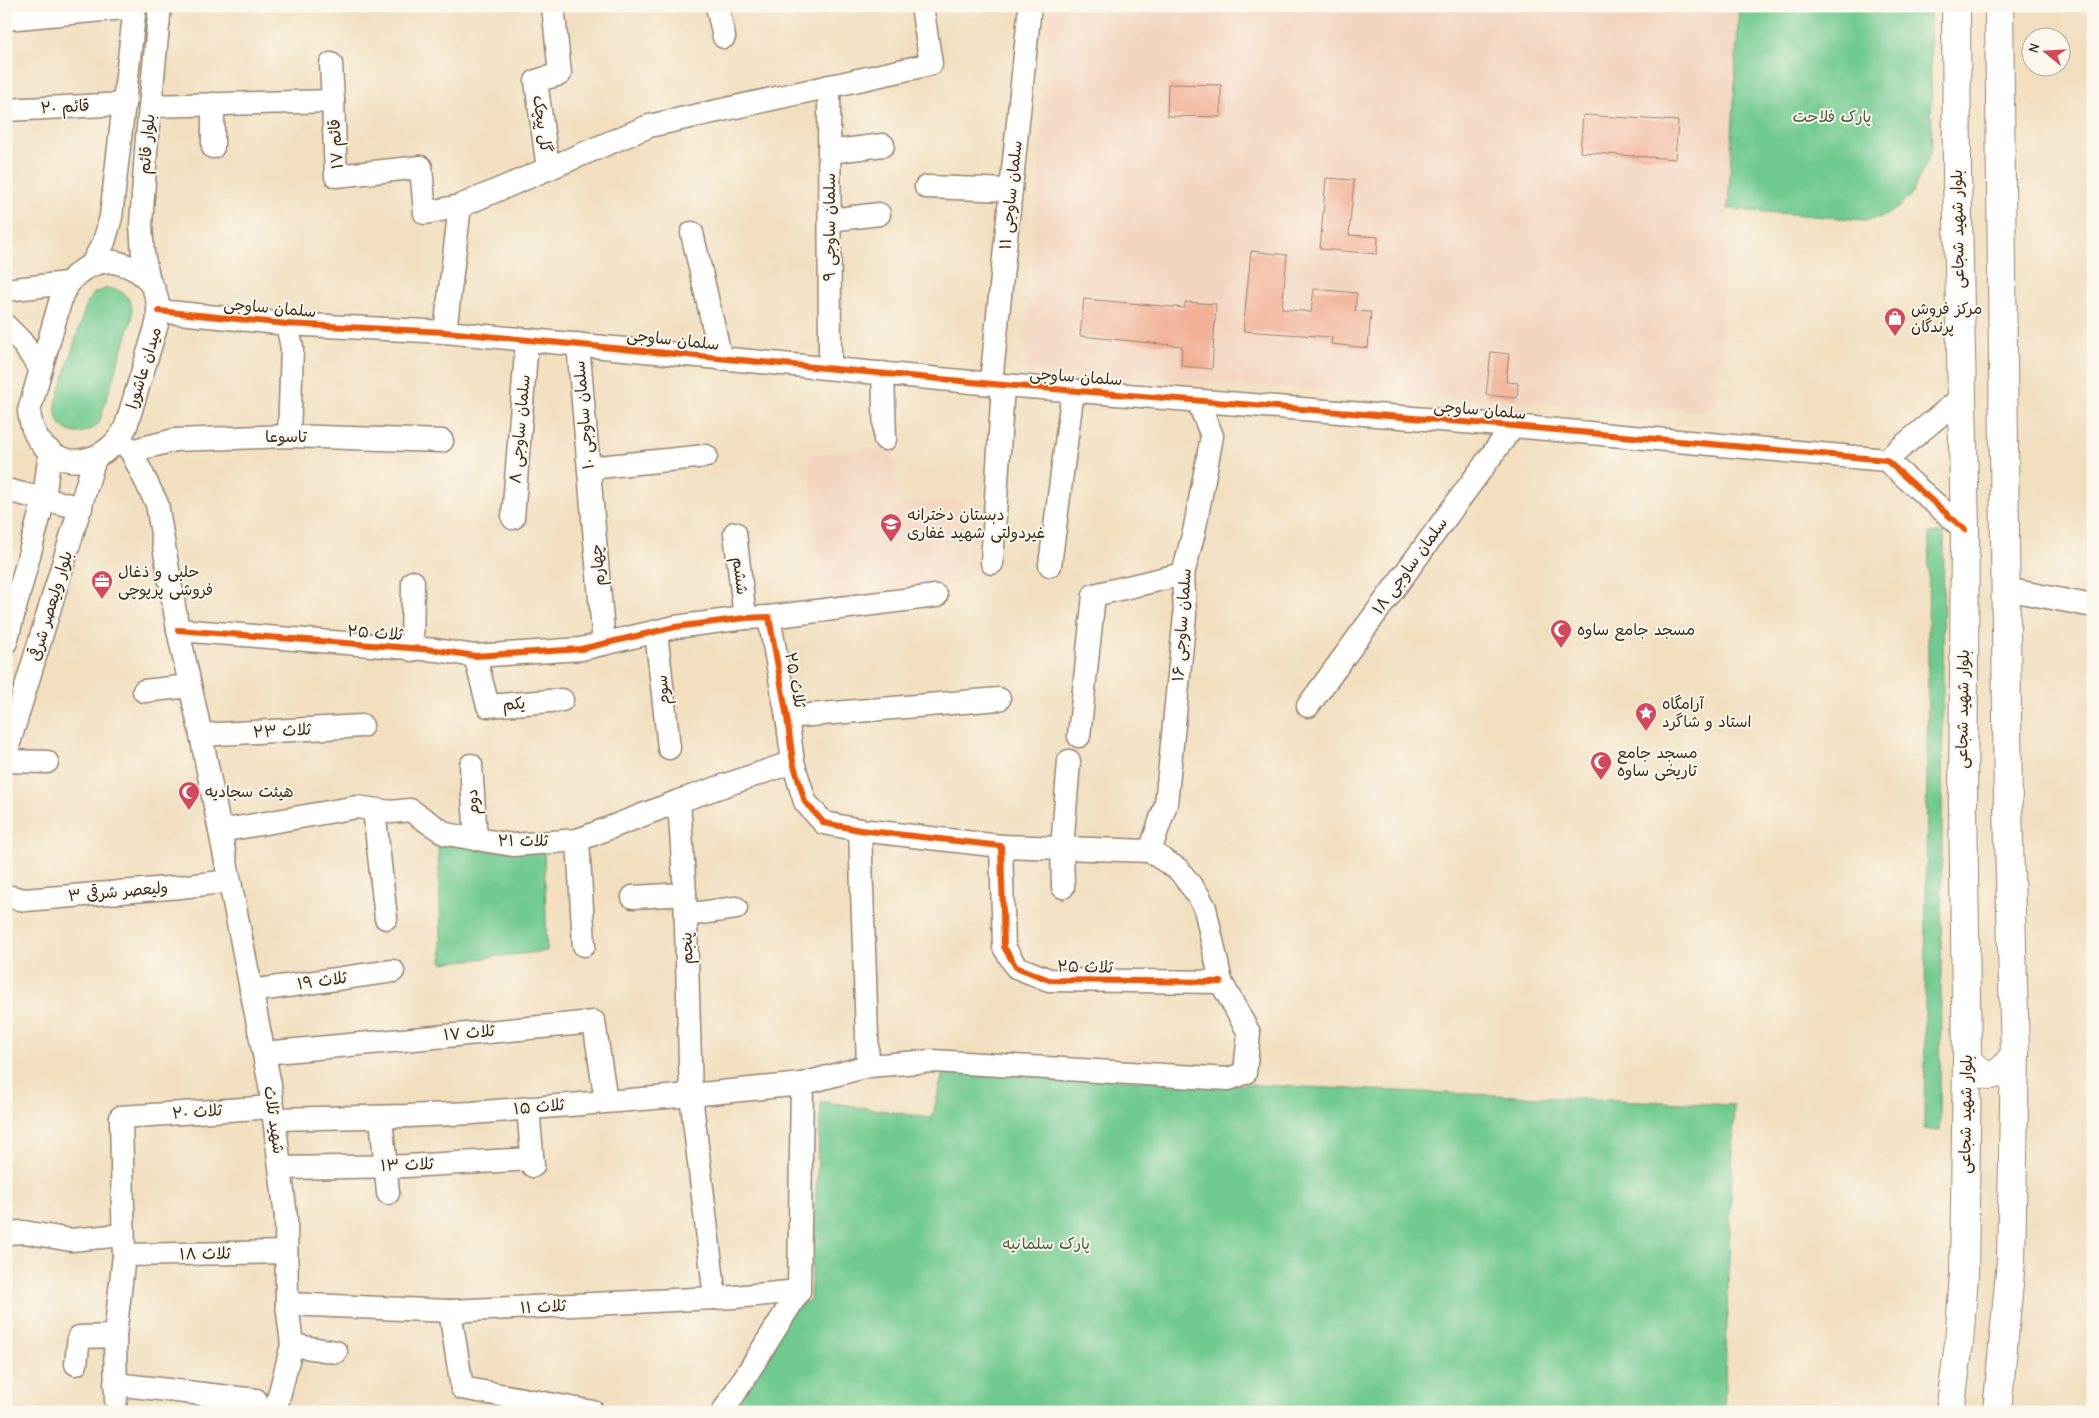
<svg xmlns="http://www.w3.org/2000/svg" width="2099" height="1418" font-family="'Comic Neue','Playpen Sans Arabic',sans-serif">
  <style>
    .built { fill: #f3d4bf }
    .green { fill: #6fc98f; stroke: #557a56 }
    .building { fill: #f2b097 }
    .lines { fill: none; stroke-linecap: round; stroke-linejoin: round }
    .minor-casing { stroke: #96846f; stroke-width: 25 }
    .major-casing { stroke: #96846f; stroke-width: 30 }
    .minor { stroke: #fff; stroke-width: 22 }
    .major { stroke: #fff; stroke-width: 28 }
    .cycleway-casing { stroke: #fbf7ec; stroke-width: 9 }
    .cycleway { stroke: #e8590c; stroke-width: 6 }
    .labels { text-anchor: middle; dominant-baseline: central; stroke-width: 4; stroke-linejoin: round; paint-order: stroke }
    .street-label { font-size: 16px; fill: #3b2a1e; stroke: #fbf7ec }
    .park-label { font-size: 16px; fill: #4b5a40; stroke: #fbf7ec }
    .poi-label { font-size: 16px; fill: #3b2a1e; stroke: #fbf7ec; text-anchor: start }
  </style>
  <rect width="100%" height="100%" fill="#fbf7ec"/>
  <filter id="ink" filterUnits="userSpaceOnUse"><feTurbulence type="fractalNoise" baseFrequency=".02" numOctaves="2"/><feDisplacementMap in="SourceGraphic" scale="10" xChannelSelector="R" yChannelSelector="G"/><feConvolveMatrix kernelMatrix="1 2 1 2 8 2 1 2 1" color-interpolation-filters="sRGB"/></filter>
  <filter id="wash" filterUnits="userSpaceOnUse"><feTurbulence type="fractalNoise" baseFrequency=".0096" numOctaves="4" result="noise"/><feDisplacementMap in="SourceGraphic" scale="20" xChannelSelector="R" yChannelSelector="G"/><feGaussianBlur stdDeviation="1.12" result="paint"/><feColorMatrix in="noise" values="0 0 0 0 0 0 0 0 0 0 0 0 0 0 0 0 0 1.4 0 .05"/><feComposite in="paint" operator="in"/></filter>
  <g filter="url(#wash)">
    <rect width="100%" height="100%" fill="#f1dfc0"/>
    <g class="built">
      <path d="M1050,6h688l-21,396 -14,9 -307,-15 -372,-26z"/>
      <path d="M893,447l3,57 68,-3v81l-143,21 -12,-148z"/>
    </g>
    <g class="green">
      <path d="M1739,6h191l2,144 -21,45 -13,13 -16,9 -18,3 -136,-11z"/>
      <path d="M108,288c18,2 26,13 24,31l-33,104c-20,20 -47,8 -43,-20l30,-98 8,-12z"/>
      <path d="M1929,533h15l-4,597 -16,-1z"/>
      <path d="M438,843l59,8 47,-2 3,102 -105,12z"/>
      <path d="M943,1072l791,33 -10,307h-1000l64,-103 22,-9 11,-199 111,17z"/>
    </g>
    <g id="blocks">
      <g class="building">
        <path d="M1168,84l53,1v32l-54,-1z"/>
        <path d="M1583,115l95,6 -3,38 -95,-7z"/>
        <path d="M1326,178l28,2 -5,55 29,2 -1,17 -57,-5z"/>
        <path d="M1251,251l36,4 -5,54 29,3 3,-23 43,4 -2,18 16,1 -3,36 -37,-4 1,-7 -89,-6z"/>
        <path d="M1084,299l101,9v-6l31,2 -4,65 -31,-3 1,-20 -102,-10z"/>
        <path d="M1491,352l18,2 -3,28 12,1 -1,15 -31,-3z"/>
      </g>
    </g>
  </g>
  <g filter="url(#ink)">
    <use href="#blocks" fill-opacity="0" stroke="#96846f" stroke-width="1"/>
    <g class="lines">
      <g class="minor-casing">
        <g id="minor">
          <path d="M717,6l7,31"/>
          <path d="M6,19l129,-12"/>
          <path d="M331,64l2,37"/>
          <path d="M829,86l1,282"/>
          <path d="M213,104v43"/>
          <path d="M150,106l183,-5 3,75 85,-9 4,46 35,-7 189,-80 282,-62 -9,-58"/>
          <path d="M6,110l119,-6"/>
          <path d="M829,152l54,-7"/>
          <path d="M548,169l-12,-88 24,-7 -7,-68"/>
          <path d="M926,187l85,3"/>
          <path d="M830,220l49,-6"/>
          <path d="M692,233l29,126"/>
          <path d="M108,261c36,5 55,26 49,63l-31,102c-16,36 -63,49 -87,14 -7,-9 -9,-19 -10,-29l33,-116c10,-21 23,-30 46,-34z"/>
          <path d="M92,264l12,-22 7,-25 24,-211"/>
          <path d="M149,281l-6,-27 -2,-29 6,-88 13,-131"/>
          <path d="M6,290l61,-7"/>
          <path d="M159,311l128,13 158,8 558,53 510,41 373,34 79,70"/>
          <path d="M287,324l5,24 -3,88"/>
          <path d="M6,326l15,15 19,27"/>
          <path d="M445,332l15,-126"/>
          <path d="M578,344l26,300"/>
          <path d="M883,373l2,66"/>
          <path d="M991,383l39,-377"/>
          <path d="M120,439l11,12 26,53 21,126 23,105 69,350 16,132 1,87 5,41 -17,67"/>
          <path d="M131,451l44,-11 114,-4 153,5"/>
          <path d="M1886,460l76,-63"/>
          <path d="M589,468l117,-12"/>
          <path d="M6,490l75,18"/>
          <path d="M513,518l14,-178"/>
          <path d="M735,533l10,85"/>
          <path d="M992,563l11,-178"/>
          <path d="M1050,565l23,-175"/>
          <path d="M2006,589l87,17"/>
          <path d="M769,617l167,-21"/>
          <path d="M178,630l258,20 39,6 106,-7 94,-22 70,-9 24,-1 18,100 6,45 12,40 19,21 36,7 141,16 3,101 12,20 33,13 172,2"/>
          <path d="M656,632l13,116"/>
          <path d="M6,642l38,-143 6,-48"/>
          <path d="M412,650l1,-68"/>
          <path d="M475,656l13,50 74,-6"/>
          <path d="M144,691l46,-5"/>
          <path d="M1308,706l205,-280"/>
          <path d="M787,717l212,-18"/>
          <path d="M201,735l161,-9"/>
          <path d="M1079,736l15,-141 89,-21"/>
          <path d="M6,753l89,-295"/>
          <path d="M6,761l41,1"/>
          <path d="M471,765l5,74"/>
          <path d="M679,801l6,93 6,201 24,203"/>
          <path d="M374,810l12,108"/>
          <path d="M860,830l8,236 64,-5 297,18 16,-6 4,-40 -28,-51 -16,-74 -7,-13 -19,-25 -29,-19 -149,-5"/>
          <path d="M220,831l137,-24 34,5 19,-2 36,24 67,11 65,-5 101,-39 114,-39"/>
          <path d="M578,840l6,105"/>
          <path d="M1150,851l16,-47 19,-189 -2,-41 11,-42 18,-96 -14,-35"/>
          <path d="M1063,887l-1,-39 7,-87"/>
          <path d="M6,896l19,4 155,-13 49,-6"/>
          <path d="M633,897l52,-3"/>
          <path d="M686,915l50,-7"/>
          <path d="M251,991l142,-20"/>
          <path d="M264,1053l330,-31 12,79"/>
          <path d="M528,1108l5,58"/>
          <path d="M381,1117l7,76"/>
          <path d="M275,1119l132,-3 65,-3 219,-18 111,-11 66,-18"/>
          <path d="M281,1168l125,-2 126,-7"/>
          <path d="M6,1233l18,-1 47,8 51,-5"/>
          <path d="M124,1255l162,-3"/>
          <path d="M287,1304l163,7 284,-14 65,-6"/>
          <path d="M450,1311l12,77 131,24"/>
          <path d="M292,1345l44,7"/>
          <path d="M76,1364l3,-27 36,-1"/>
          <path d="M115,1384l141,16"/>
          <path d="M116,1400l-1,-64 9,-81 -3,-138 152,-10"/>
          <path d="M723,1412l76,-121 3,-207"/>
        </g>
      </g>
      <g class="major-casing">
        <g id="major">
          <path d="M1967,1059c19,24 33,20 48,-6"/>
          <path d="M1950,1412l9,-69 5,-68 3,-216 -4,-250 2,-279 -8,-356 -1,-168"/>
          <path d="M1997,1412l14,-151 4,-208 -7,-247 -9,-800"/>
        </g>
      </g>
      <use href="#minor" class="minor"/>
      <use href="#major" class="major"/>
      <g class="cycleway-casing">
        <g id="cycleway">
          <path d="M159,311l128,13 158,8 558,53 510,41 373,34 79,70"/>
          <path d="M178,630l258,20 39,6 106,-7 94,-22 70,-9 24,-1 18,100 6,45 12,40 19,21 36,7 141,16 3,101 12,20 33,13 172,2"/>
        </g>
      </g>
      <use href="#cycleway" class="cycleway"/>
    </g>
  </g>
  <defs>
    <g id="shop-pin" transform="scale(1.125)"><path d="M0 17L-7.5 6A9.5 9.5 0 1 1 7.5 6Z" fill="#d1495b" stroke="#fbf7ec"/><path d="M-5-2.5h2.3a2.7 3.5 0 0 1 5.4 0H5L5.5 6h-11ZM-1.5-2.5h3a1.5 2.3 0 0 0-3 0Z" fill="#fff"/></g>
    <g id="school-pin" transform="scale(1.125)"><path d="M0 17L-7.5 6A9.5 9.5 0 1 1 7.5 6Z" fill="#d1495b" stroke="#fbf7ec"/><path d="M0-5L7-2L0 1L-7-2ZM-4 1L0 2.5L4 1V4Q0 6-4 4Z" fill="#fff"/></g>
    <g id="office-pin" transform="scale(1.125)"><path d="M0 17L-7.5 6A9.5 9.5 0 1 1 7.5 6Z" fill="#d1495b" stroke="#fbf7ec"/><path d="M-6-3h4V-5.5h4V-3h4V5H-6ZM-1-4.5V-3h2v-1.5ZM-6 0V1H6V0Z" fill="#fff"/></g>
    <g id="mosque-pin" transform="scale(1.125)"><path d="M0 17L-7.5 6A9.5 9.5 0 1 1 7.5 6Z" fill="#d1495b" stroke="#fbf7ec"/><path d="M3.5-4.9A6 6 0 1 0 3.5 4.9A5 5 0 1 1 3.5-4.9Z" fill="#fff"/></g>
    <g id="sight-pin" transform="scale(1.125)"><path d="M0 17L-7.5 6A9.5 9.5 0 1 1 7.5 6Z" fill="#d1495b" stroke="#fbf7ec"/><path d="M0-6L1.8-2.2L6-1.7L2.9 1.2L3.7 5.4L0 3.3L-3.7 5.4L-2.9 1.2L-6-1.7L-1.8-2.2Z" fill="#fff"/></g>
  </defs>
  <g fill-rule="evenodd">
    <use href="#shop-pin" x="1895" y="318"/>
    <use href="#school-pin" x="891" y="524"/>
    <use href="#office-pin" x="102" y="581"/>
    <use href="#mosque-pin" x="1561" y="630"/>
    <use href="#sight-pin" x="1646" y="713"/>
    <use href="#mosque-pin" x="1601" y="762"/>
    <use href="#mosque-pin" x="189" y="792"/>
  </g>
  <g class="labels">
    <g class="street-label">
      <text transform="translate(65 107) rotate(-3)">قائم ۲۰</text>
      <text transform="translate(542 124) rotate(82)">گل پیچک</text>
      <text transform="translate(147 144) rotate(-85)">بلوار قائم</text>
      <text transform="translate(336 144) rotate(-94)">قائم ۱۷</text>
      <text transform="translate(1011 195) rotate(-84)">سلمان ساوجی ۱۱</text>
      <text transform="translate(830 227) rotate(-90)">سلمان ساوجی ۹</text>
      <text transform="translate(1958 229) rotate(-91)">بلوار شهید شجاعی</text>
      <text transform="translate(270 308) rotate(5)">سلمان ساوجی</text>
      <text transform="translate(673 340) rotate(6)">سلمان ساوجی</text>
      <text transform="translate(144 368) rotate(-73)">میدان عاشورا</text>
      <text transform="translate(1076 377) rotate(4)">سلمان ساوجی</text>
      <text transform="translate(1480 410) rotate(5)">سلمان ساوجی</text>
      <text transform="translate(584 415) rotate(-95)">سلمان ساوجی ۱۰</text>
      <text transform="translate(520 429) rotate(-85)">سلمان ساوجی ۸</text>
      <text x="286" y="437">تاسوعا</text>
      <text transform="translate(598 565) rotate(-95)">چهارم</text>
      <text transform="translate(1410 566) rotate(-54)">سلمان ساوجی ۱۸</text>
      <text transform="translate(740 576) rotate(83)">ششم</text>
      <text transform="translate(51 606) rotate(-73)">بلوار ولیعصر شرقی</text>
      <text transform="translate(1182 625) rotate(-86)">سلمان ساوجی ۱۶</text>
      <text transform="translate(375 633) rotate(4)">ثلاث ۲۵</text>
      <text transform="translate(795 680) rotate(80)">ثلاث ۲۵</text>
      <text transform="translate(663 690) rotate(-96)">سوم</text>
      <text transform="translate(514 704) rotate(-4)">یکم</text>
      <text transform="translate(1963 709) rotate(-89)">بلوار شهید شجاعی</text>
      <text transform="translate(282 731) rotate(-3)">ثلاث ۲۳</text>
      <text transform="translate(473 802) rotate(-94)">دوم</text>
      <text x="523" y="841">ثلاث ۲۱</text>
      <text transform="translate(118 892) rotate(-5)">ولیعصر شرقی ۳</text>
      <text transform="translate(687 948) rotate(-92)">پنجم</text>
      <text transform="translate(1085 967) rotate(1)">ثلاث ۲۵</text>
      <text transform="translate(322 981) rotate(-8)">ثلاث ۱۹</text>
      <text transform="translate(469 1033) rotate(-5)">ثلاث ۱۷</text>
      <text transform="translate(539 1107) rotate(-5)">ثلاث ۱۵</text>
      <text transform="translate(197 1112) rotate(-4)">ثلاث ۲۰</text>
      <text transform="translate(1966 1114) rotate(-89)">بلوار شهید شجاعی</text>
      <text transform="translate(274 1120) rotate(82)">شهید ثلاث</text>
      <text transform="translate(407 1165) rotate(-2)">ثلاث ۱۳</text>
      <text transform="translate(205 1254) rotate(-1)">ثلاث ۱۸</text>
      <text transform="translate(543 1307) rotate(-3)">ثلاث ۱۱</text>
    </g>
    <g class="park-label">
      <text x="1832" y="117">پارک فلاحت</text>
      <text x="1046" y="1244">پارک سلمانیه</text>
    </g>
    <g class="poi-label">
      <text x="1911" y="309">مرکز فروش<tspan x="1911" dy="18">پرندگان</tspan></text>
      <text x="907" y="515">دبستان دخترانه<tspan x="907" dy="18">غیردولتی شهید غفاری</tspan></text>
      <text x="118" y="572">حلبی و ذغال<tspan x="118" dy="18">فروشی پرپوچی</tspan></text>
      <text x="1577" y="630">مسجد جامع ساوه</text>
      <text x="1662" y="704">آرامگاه<tspan x="1662" dy="18">استاد و شاگرد</tspan></text>
      <text x="1617" y="753">مسجد جامع<tspan x="1617" dy="18">تاریخی ساوه</tspan></text>
      <text x="205" y="792">هیئت سجادیه</text>
    </g>
  </g>
  <rect width="2099" height="1418" fill="none" stroke="#fbf7ec" stroke-width="25"/>
  <g transform="translate(2046 52) rotate(288)"><circle r="24" fill="#fbf7ec" stroke="#aea59a"/>
  <path d="M0-4L9 19L0 12L-9 19Z" fill="#d1495b"/>
  <text y="-8" font-size="14" font-weight="bold" text-anchor="middle" fill="#3b2a1e">N</text>
  </g>
</svg>
